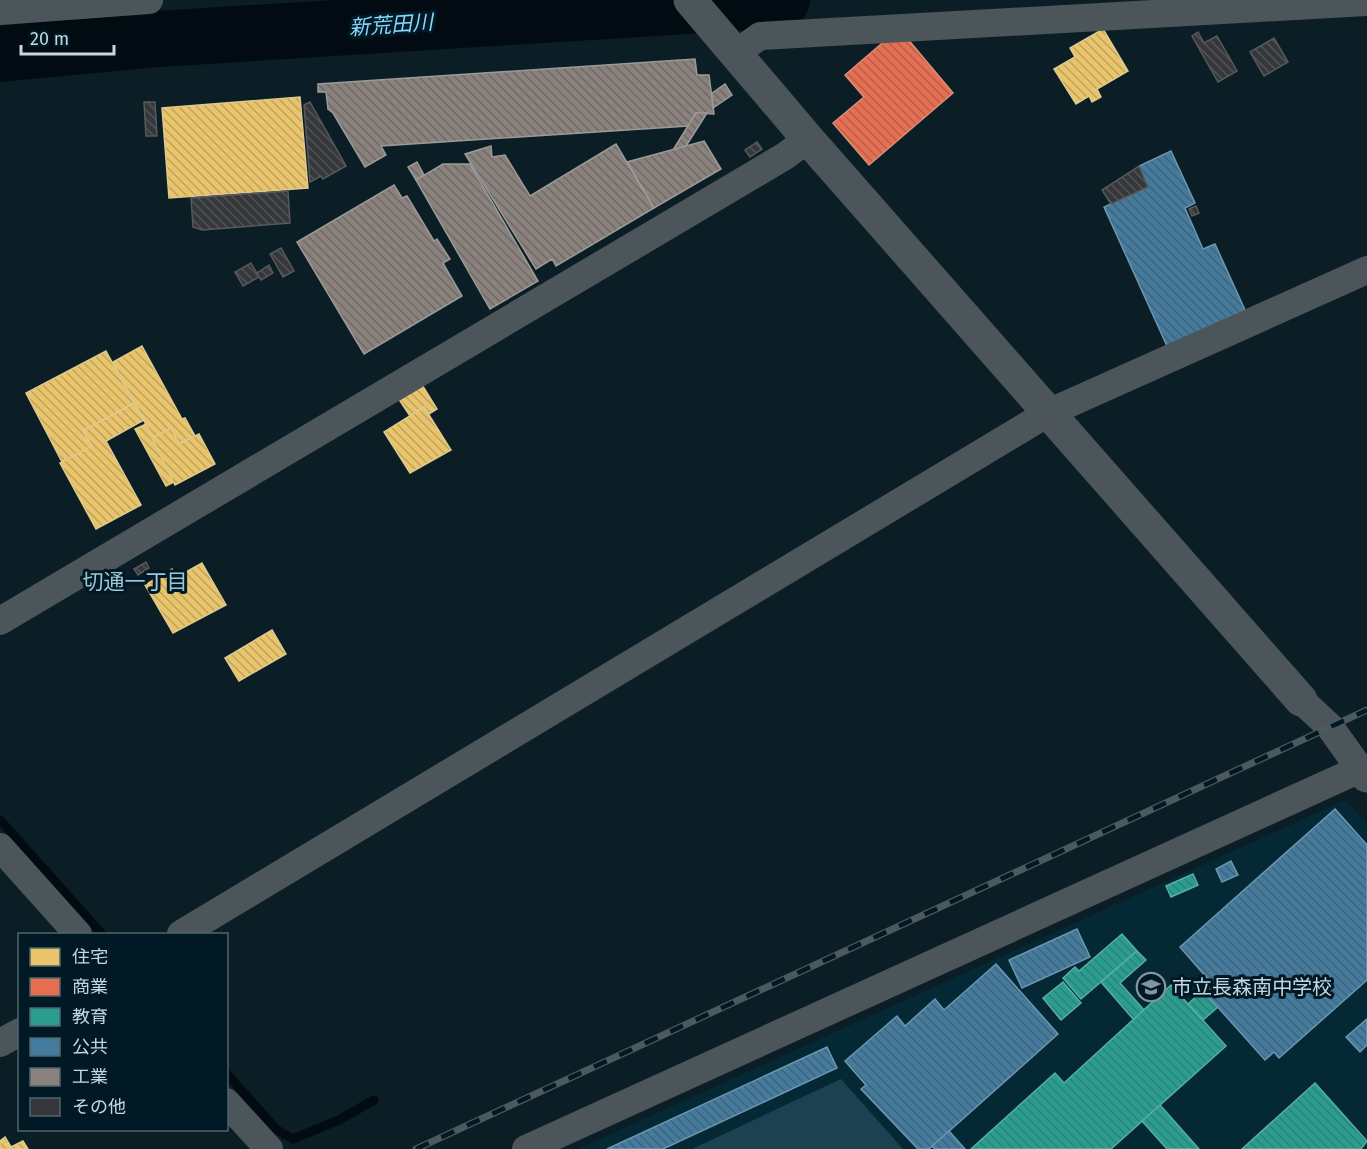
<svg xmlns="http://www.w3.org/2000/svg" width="1367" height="1149" font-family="'Fira Sans','Noto Sans JP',sans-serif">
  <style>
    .built { fill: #052835 }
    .green { fill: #1c4150 }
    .homes { fill: url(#homes-back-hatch); stroke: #deca8d; stroke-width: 1.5 }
    .shops { fill: url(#shops-back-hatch); stroke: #dc8e7c; stroke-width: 1.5 }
    .schools { fill: url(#schools-back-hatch); stroke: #58aea7; stroke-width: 1.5 }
    .public { fill: url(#public-back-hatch); stroke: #6b97b1; stroke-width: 1.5 }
    .industry { fill: url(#industry-back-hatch); stroke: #9b9b9a; stroke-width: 1.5 }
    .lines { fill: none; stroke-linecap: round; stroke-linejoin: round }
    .stream { stroke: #010b11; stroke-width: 9 }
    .river { stroke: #010b11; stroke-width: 56 }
    .building { fill: url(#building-back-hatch); stroke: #57595c; stroke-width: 1.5 }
    .minor { stroke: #4c555a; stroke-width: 28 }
    .tertiary { stroke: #4c555a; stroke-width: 33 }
    .rail-casing { stroke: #4c595d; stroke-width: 7 }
    .rail { stroke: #001924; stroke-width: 4.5; stroke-dasharray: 14; stroke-linecap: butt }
    .labels { text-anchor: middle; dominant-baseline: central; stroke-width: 6; stroke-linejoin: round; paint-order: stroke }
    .poi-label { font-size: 20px; fill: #c4d7e0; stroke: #001924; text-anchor: start }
    .water-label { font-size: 21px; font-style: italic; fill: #85d9fd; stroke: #001924 }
    .neighbourhood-label { font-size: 21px; fill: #9ec6d8; stroke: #001924 }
  </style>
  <defs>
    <pattern id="homes-back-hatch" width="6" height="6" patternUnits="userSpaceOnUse" patternTransform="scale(1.5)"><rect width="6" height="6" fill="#e9c46a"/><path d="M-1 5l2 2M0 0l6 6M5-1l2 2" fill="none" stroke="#bea360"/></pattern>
    <pattern id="shops-back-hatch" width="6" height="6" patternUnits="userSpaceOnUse" patternTransform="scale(1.5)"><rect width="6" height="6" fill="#e76f51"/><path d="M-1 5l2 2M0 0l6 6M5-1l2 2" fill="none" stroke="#b3614d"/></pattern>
    <pattern id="schools-back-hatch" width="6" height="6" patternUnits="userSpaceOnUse" patternTransform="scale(1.5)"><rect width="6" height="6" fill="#2a9d8f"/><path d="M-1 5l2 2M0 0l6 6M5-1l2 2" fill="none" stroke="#2f8178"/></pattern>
    <pattern id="public-back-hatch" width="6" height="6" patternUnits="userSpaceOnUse" patternTransform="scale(1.5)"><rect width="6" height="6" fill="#457b9d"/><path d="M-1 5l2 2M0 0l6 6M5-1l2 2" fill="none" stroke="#416379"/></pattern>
    <pattern id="industry-back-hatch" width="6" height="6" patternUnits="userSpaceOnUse" patternTransform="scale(1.5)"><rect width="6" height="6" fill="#8a817c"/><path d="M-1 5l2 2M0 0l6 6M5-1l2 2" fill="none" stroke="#6e6a68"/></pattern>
    <pattern id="building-back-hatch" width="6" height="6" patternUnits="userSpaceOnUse" patternTransform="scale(1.5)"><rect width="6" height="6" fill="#35373b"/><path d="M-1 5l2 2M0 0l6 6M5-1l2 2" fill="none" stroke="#515357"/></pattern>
  </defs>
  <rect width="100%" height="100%" fill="#0b1e26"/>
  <path class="built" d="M1345,800l22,24v325h-789z"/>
  <path class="green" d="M841,1079l62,70h-211z"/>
  <g class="homes">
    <path d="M1103,29l25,42 -31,18 4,8 -9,5 -3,-6 -13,8 -22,-35 21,-12 -5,-9z"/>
    <path d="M300,97l8,91 -139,10 -7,-90z"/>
    <path d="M142,346l40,73 3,-1 10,18 -16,8 -8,-16 -18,10 -40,-76z"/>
    <path d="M106,351l28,52 -51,28 9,15 -30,16 -36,-69z"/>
    <path d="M419,380l18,29 -8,5 -5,-7 -14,9 -14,-21z"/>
    <path d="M134,403l10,17 -38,21 35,64 -45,24 -36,-66 32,-17 -9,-15z"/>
    <path d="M424,407l27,43 -41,23 -26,-41z"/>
    <path d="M146,424l28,58 -8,4 -31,-57z"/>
    <path d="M171,428l8,16 20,-10 16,30 -40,21 -23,-47z"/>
    <path d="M202,563l24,42 -53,28 -28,-48 27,-16 5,8z"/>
    <path d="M272,630l14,24 -47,27 -14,-23z"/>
    <path d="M5,1137l6,10 12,-6 5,8h-28v-8z"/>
  </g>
  <path class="shops" d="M906,37l47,56 -84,72 -36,-42 31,-26 -19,-22 42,-36z"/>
  <g class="schools">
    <path d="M1193,874l5,11 -27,12 -5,-11z"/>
    <path d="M1122,934l15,17 -56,48 -18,-21 12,-11 4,4z"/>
    <path d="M1137,951l9,9 -26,23 24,27 -10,10 -33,-38z"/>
    <path d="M1063,982l18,21 -20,17 -18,-22z"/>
    <path d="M1171,985l55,61 -115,103h-140l84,-76 9,10z"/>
    <path d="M1203,990l15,17 -15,13 -15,-16z"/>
    <path d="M1315,1083l52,58 -6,8h-119z"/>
    <path d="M1160,1105l39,44h-32l-25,-28z"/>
  </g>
  <g class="public">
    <path d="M1171,151l24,52 -10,5 18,41 12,-5 30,66 -78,36 -63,-139 44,-20 -9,-21z"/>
    <path d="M1335,809l32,36v135l-88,78 -5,-6 -9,8 -67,-75 9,-7 -27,-31z"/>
    <path d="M1231,861l7,14 -16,7 -6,-13z"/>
    <path d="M1077,929l13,28 -68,31 -13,-28z"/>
    <path d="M996,964l62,70 -129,115h-11l-57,-60 5,-4 -21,-24 52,-45 8,10 30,-27 9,11z"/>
    <path d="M1367,1019v26l-7,7 -14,-15z"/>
    <path d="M827,1047l10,21 -174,81h-56z"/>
    <path d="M949,1131l16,18h-30l-3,-3z"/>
  </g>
  <g class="industry">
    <path d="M695,59l2,16h12l5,39 -18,-1 -8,13 -307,20 5,9 -21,12 -32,-54 -5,-4 -2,-17h-8v-8z"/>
    <path d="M725,84l7,11 -19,13 -1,-15z"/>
    <path d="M696,113h11l-21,33 -13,4z"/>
    <path d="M704,141l17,28 -67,39 -27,-46z"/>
    <path d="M616,144l38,64 -98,58 -4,-7 -16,10 -71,-115 26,-8 1,11 13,-2 25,41z"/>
    <path d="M417,162l7,13 -8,5 -8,-13z"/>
    <path d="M443,164h27l68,117 -48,28 -74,-129z"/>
    <path d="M394,185l8,13 5,-2 27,45 3,-2 13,20 -7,4 19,33 -98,58 -67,-112z"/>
  </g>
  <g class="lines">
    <g class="stream">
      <path d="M0,820l102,114"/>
      <path d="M226,1073l51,57 16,9 46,-19 35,-20"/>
    </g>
    <path class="river" d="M0,54l158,-15 624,-39"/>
  </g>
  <g class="building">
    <path d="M1198,32l6,11 13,-7 20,35 -19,11 -26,-46z"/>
    <path d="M1274,38l14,24 -24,14 -14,-24z"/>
    <path d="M144,102h11l2,34h-11z"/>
    <path d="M310,102l36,64 -23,13 -2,-3 -11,6 -6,-77z"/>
    <path d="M757,142l5,7 -12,8 -5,-7z"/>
    <path d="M1139,166l9,21 -37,17 -9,-14z"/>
    <path d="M288,191l2,32 -88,7 -9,-3 -2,-29z"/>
    <path d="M1196,206l3,7 -7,3 -3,-7z"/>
    <path d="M281,248l13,23 -11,6 -13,-23z"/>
    <path d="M251,263l8,14 -16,9 -8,-14z"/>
    <path d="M269,265l4,8 -12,7 -4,-7z"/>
    <path d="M146,562l3,6 -11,7 -4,-6z"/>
  </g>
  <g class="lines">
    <g class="minor">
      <path d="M0,11l149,-11"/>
      <path d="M735,54l25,-18 607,-34"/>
      <path d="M0,621l785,-465 23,-17"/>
      <path d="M0,847l78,87"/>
      <path d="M181,934l867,-521 319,-143"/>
      <path d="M0,1043l20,-11"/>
      <path d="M226,1102l43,47"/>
      <path d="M526,1149l834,-380 -30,-42 -29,-27"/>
    </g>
    <g class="tertiary">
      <path d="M690,0l118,139 493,561"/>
      <path d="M1360,769l7,7"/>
    </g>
    <g class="rail-casing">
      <path id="rail" d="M416,1149l951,-439"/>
    </g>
    <use href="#rail" class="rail"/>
  </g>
  <defs>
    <g id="school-ring" transform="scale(1.5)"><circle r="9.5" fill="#001924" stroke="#83969f" stroke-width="1.5"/><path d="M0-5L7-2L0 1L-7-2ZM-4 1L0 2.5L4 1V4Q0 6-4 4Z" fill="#83969f"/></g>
  </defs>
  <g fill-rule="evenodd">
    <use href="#school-ring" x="1151" y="987"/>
  </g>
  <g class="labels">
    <g class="poi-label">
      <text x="1172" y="987">市立長森南中学校</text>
    </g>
    <g class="water-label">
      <text transform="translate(391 25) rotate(-4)">新荒田川</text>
    </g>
    <g class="neighbourhood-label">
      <text x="135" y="582">切通一丁目</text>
    </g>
  </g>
  <rect x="18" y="933" width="210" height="198" fill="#001924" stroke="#4e656f" stroke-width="1.5"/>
  <rect x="30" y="948" width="30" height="18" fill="#e9c46a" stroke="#4e656f" stroke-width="1.5"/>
  <text x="72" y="963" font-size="18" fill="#c4d7e0">住宅</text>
  <rect x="30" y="978" width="30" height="18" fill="#e76f51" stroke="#4e656f" stroke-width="1.5"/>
  <text x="72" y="993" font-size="18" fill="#c4d7e0">商業</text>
  <rect x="30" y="1008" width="30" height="18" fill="#2a9d8f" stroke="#4e656f" stroke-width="1.5"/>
  <text x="72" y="1023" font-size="18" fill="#c4d7e0">教育</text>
  <rect x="30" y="1038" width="30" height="18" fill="#457b9d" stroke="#4e656f" stroke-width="1.5"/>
  <text x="72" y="1053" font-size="18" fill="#c4d7e0">公共</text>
  <rect x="30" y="1068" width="30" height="18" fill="#8a817c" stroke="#4e656f" stroke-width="1.5"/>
  <text x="72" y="1083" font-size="18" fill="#c4d7e0">工業</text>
  <rect x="30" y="1098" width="30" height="18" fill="#35373b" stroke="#4e656f" stroke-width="1.5"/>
  <text x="72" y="1113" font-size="18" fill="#c4d7e0">その他</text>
  <path d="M21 45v9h93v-9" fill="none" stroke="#c4d7e0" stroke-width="3"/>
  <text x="30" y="45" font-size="18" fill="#c4d7e0" stroke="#001924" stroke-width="4.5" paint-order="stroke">20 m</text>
</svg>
